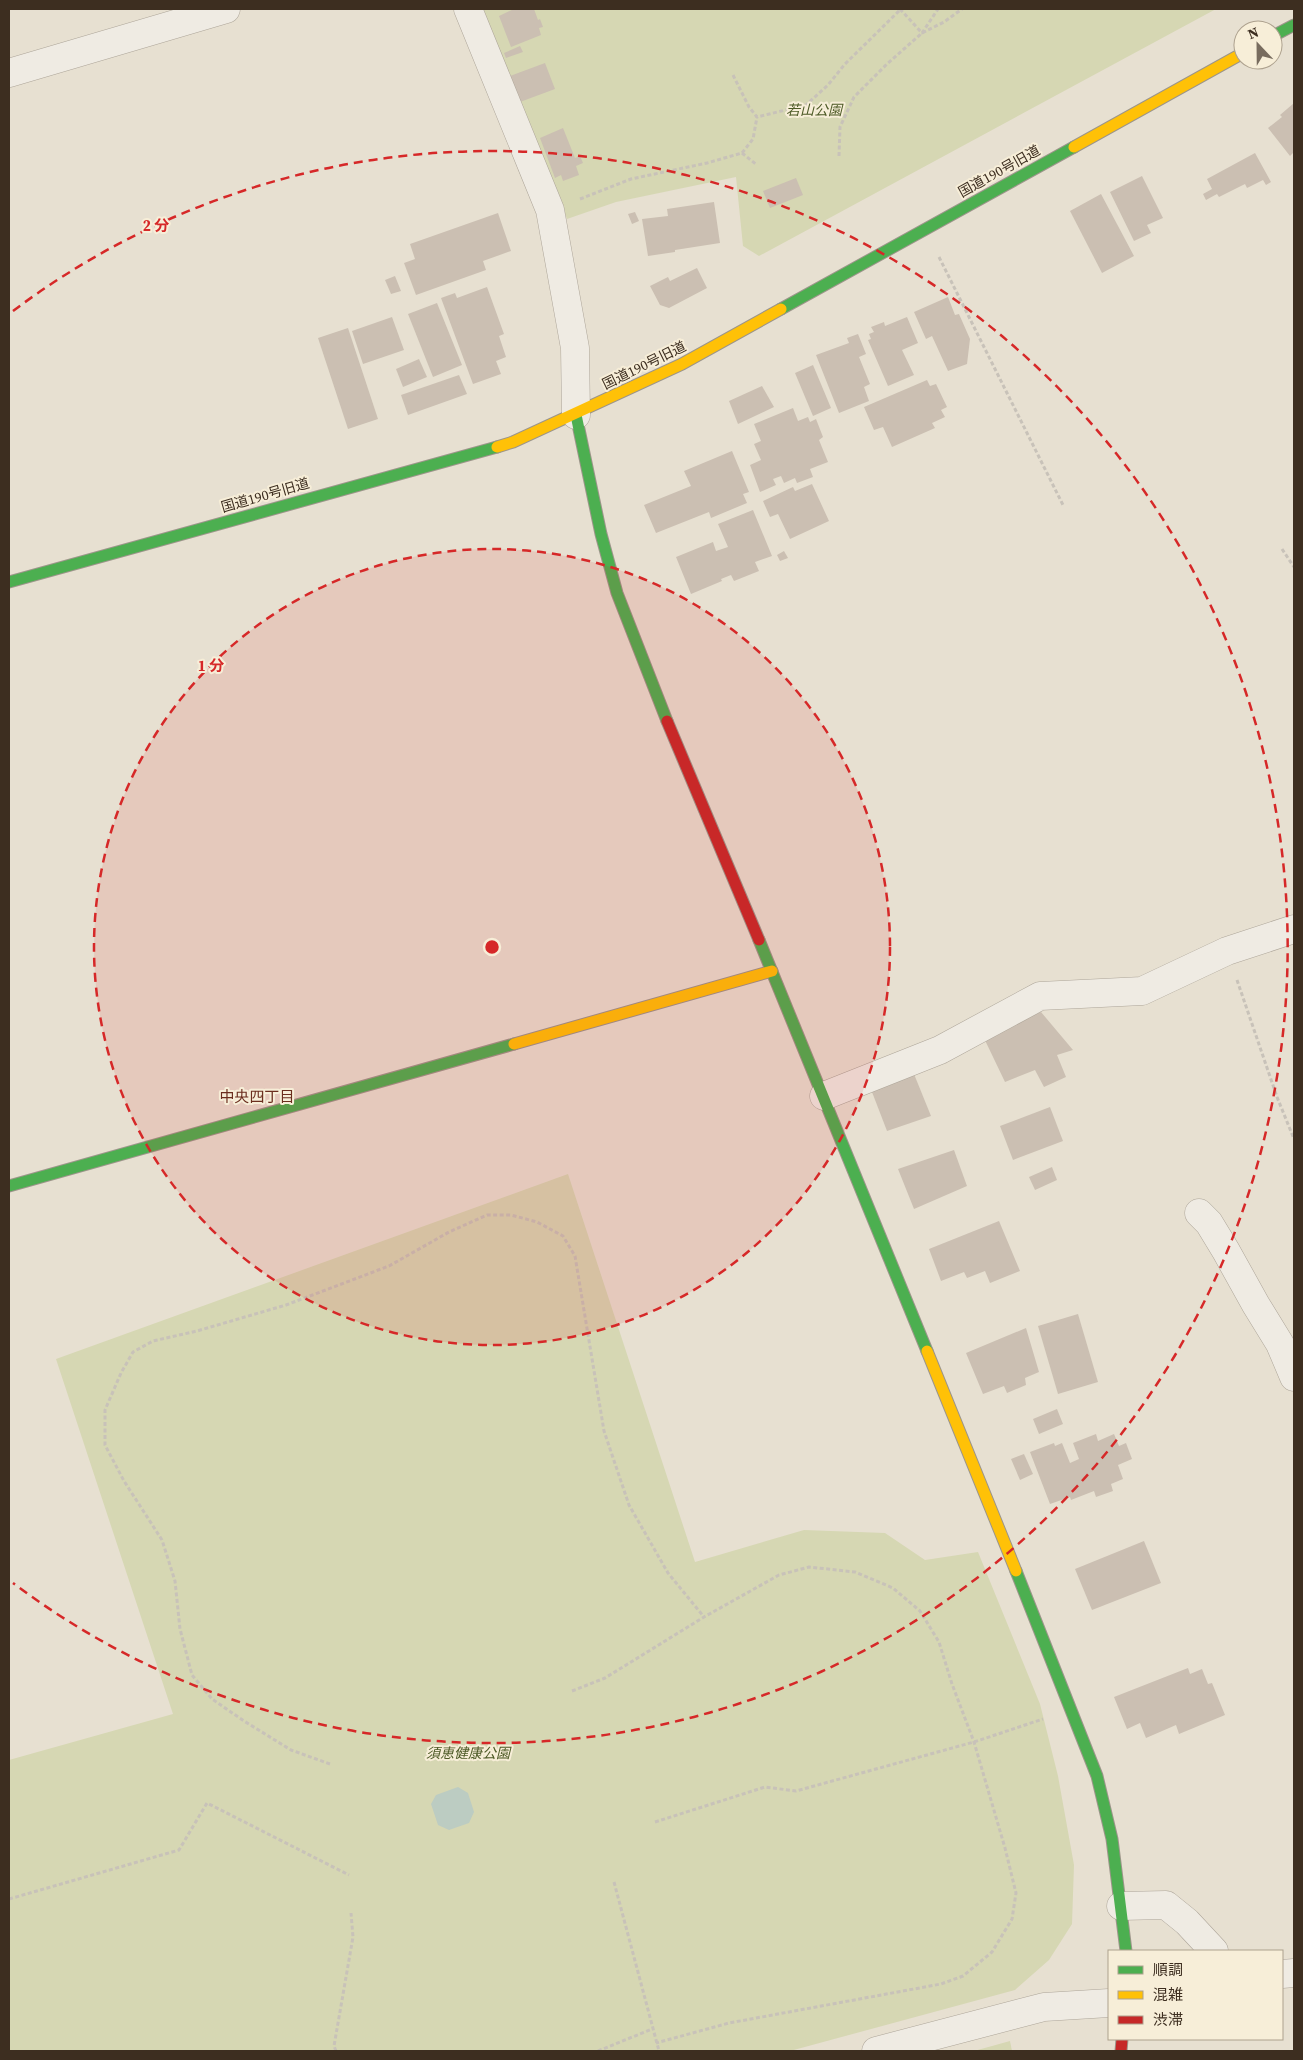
<svg xmlns="http://www.w3.org/2000/svg" width="1303" height="2060" font-family="'Source Serif 4','Noto Sans JP',serif">
  <style>
    .green { fill: #d6d7b3 }
    .water { fill: #bcccc2 }
    .building { fill: #cbbfb2 }
    .lines { fill: none; stroke-linecap: round; stroke-linejoin: round }
    .street-casing { stroke: #ada599; stroke-width: 29 }
    .fast-casing { stroke: #9c958a; stroke-width: 13 }
    .slow-casing { stroke: #9c958a; stroke-width: 13 }
    .jam-casing { stroke: #9c958a; stroke-width: 13 }
    .path { stroke: #c8c2b9; stroke-width: 3; stroke-dasharray: 4 2.5; stroke-linecap: butt }
    .street { stroke: #efebe3; stroke-width: 28 }
    .fast { stroke: #4caf50; stroke-width: 11 }
    .slow { stroke: #ffc107; stroke-width: 11 }
    .jam { stroke: #c62828; stroke-width: 11 }
    .ring { fill: none; stroke: #d62828; stroke-width: 2.5; stroke-dasharray: 9 6 }
    .labels { text-anchor: middle; dominant-baseline: central; stroke-width: 4; stroke-linejoin: round; paint-order: stroke }
    .park-label { font-size: 14px; font-style: italic; fill: #4d5a26; stroke: #f7eed8 }
    .street-label { font-size: 14px; fill: #3d2e20; stroke: #f7eed8 }
    .neighbourhood-label { font-size: 15px; fill: #6b2e1e; stroke: #f7eed8 }
    .centre { fill: #d62828; stroke: #f7eed8; stroke-width: 2.5 }
    .ring-label { font-size: 15px; text-anchor: middle; font-weight: bold; fill: #d62828; stroke: #f7eed8; stroke-width: 4; stroke-linejoin: round; paint-order: stroke }
  </style>
  <rect width="100%" height="100%" fill="#e7e0d1"/>
  <g class="green">
    <path d="M482,9h734l-457,247 -16,-10 -7,-69 -120,25 -49,17z"/>
    <path d="M568,1174l127,388 109,-32 81,3 40,27 53,-8 62,152 18,72 16,89 -2,59 -23,36 -34,30 -225,61h-781v-291l164,-46 -117,-355z"/>
    <path d="M1010,2041l2,10h-38z"/>
  </g>
  <path class="water" d="M458,1787l10,6 6,19 -5,11 -20,7 -11,-5 -7,-21 5,-9z"/>
  <g class="building">
    <path d="M514,9h20l4,11 2,-1 3,8 -4,1 2,7 -30,12 -12,-31z"/>
    <path d="M520,46l3,6 -17,6 -2,-5z"/>
    <path d="M545,63l10,26 -35,13 -10,-26z"/>
    <path d="M1294,103v49l-4,4 -22,-28 14,-11 -2,-2z"/>
    <path d="M563,128l12,30 5,-2 3,7 -7,3 3,9 -16,6 -2,-6 -6,3 -15,-40z"/>
    <path d="M1255,153l16,29 -5,3 -3,-5 -16,8 -2,-4 -26,13 -2,-3 -11,6 -3,-6 9,-5 -5,-10z"/>
    <path d="M1142,176l21,42 -16,7 4,8 -17,8 -24,-49z"/>
    <path d="M796,178l7,17 -33,13 -7,-17z"/>
    <path d="M1101,194l33,62 -32,17 -32,-62z"/>
    <path d="M714,202l6,41 -45,7v2l-27,4 -6,-37 26,-3 -1,-7z"/>
    <path d="M635,212l4,9 -7,3 -4,-10z"/>
    <path d="M498,213l13,38 -28,10 3,9 -70,25 -12,-32 11,-4 -5,-15z"/>
    <path d="M697,268l10,20 -38,20 -9,-3 -10,-19 18,-9 2,4z"/>
    <path d="M395,276l6,15 -10,3 -6,-14z"/>
    <path d="M487,287l17,47 -5,2 7,21 -10,4 5,13 -28,10 -32,-86 14,-5 2,5z"/>
    <path d="M948,297l7,18 4,-1 11,25 -3,25 -19,7 -16,-35 -6,3 -12,-27z"/>
    <path d="M437,303l25,62 -29,12 -25,-63z"/>
    <path d="M392,317l12,33 -41,14 -11,-33z"/>
    <path d="M907,317l11,26 -16,7 12,25 -26,11 -20,-46 3,-1 -2,-5 5,-2 -3,-5 13,-5 1,4z"/>
    <path d="M348,328l30,91 -30,10 -30,-91z"/>
    <path d="M858,334l8,20 -7,3 11,27 -6,3 5,14 -30,12 -23,-58 33,-12 -2,-5z"/>
    <path d="M419,359l8,18 -24,10 -7,-18z"/>
    <path d="M813,365l18,43 -18,8 -18,-43z"/>
    <path d="M459,375l8,19 -59,21 -7,-20z"/>
    <path d="M927,380l3,6 6,-2 11,23 -6,3 4,7 -13,6 3,5 -43,19 -9,-20 -9,3 -10,-23z"/>
    <path d="M762,386l12,21 -36,17 -9,-23z"/>
    <path d="M793,408l5,13 10,-4 2,5 6,-3 7,18 -4,3 9,22 -18,7 3,8 -16,6 -2,-5 -11,5 -3,-7 -8,3 3,6 -16,7 -10,-27 11,-5 -7,-16 7,-3 -7,-17z"/>
    <path d="M732,451l17,41 -6,2 4,9 -36,15 -2,-6 -53,21 -12,-28 47,-19 -7,-15z"/>
    <path d="M812,484l17,37 -39,18 -12,-25 -8,3 -7,-16 30,-14 2,4z"/>
    <path d="M753,510l19,46 -17,6 4,9 -25,10 -3,-6 -10,4 1,2 -31,13 -15,-37 37,-15 3,9 12,-4 -10,-23z"/>
    <path d="M784,551l4,7 -8,3 -3,-6z"/>
    <path d="M1041,1012l32,38 -16,5 9,22 -22,10 -9,-17 -30,12 -23,-48z"/>
    <path d="M914,1074l17,42 -44,15 -15,-39z"/>
    <path d="M1050,1107l13,34 -50,19 -13,-34z"/>
    <path d="M954,1150l13,36 -53,23 -16,-40z"/>
    <path d="M1052,1167l5,13 -22,10 -6,-13z"/>
    <path d="M999,1221l21,50 -30,12 -5,-12 -18,7 -3,-6 -23,9 -12,-32z"/>
    <path d="M1078,1314l20,68 -40,12 -20,-68z"/>
    <path d="M1026,1328l13,44 -14,6 1,7 -19,8 -3,-7 -21,8 -17,-41z"/>
    <path d="M1057,1409l6,15 -24,10 -6,-15z"/>
    <path d="M1096,1434l2,7 16,-7 5,12 7,-3 6,16 -14,6 5,14 -12,5 2,7 -17,6 -2,-6 -23,9 -1,-3 -20,7 -20,-52 24,-9 1,3 7,-3 8,20 9,-4 -6,-16z"/>
    <path d="M1024,1454l9,20 -13,6 -9,-21z"/>
    <path d="M1144,1541l17,42 -69,27 -17,-41z"/>
    <path d="M1188,1668l2,6 12,-5 6,15 4,-1 13,32 -46,19 -3,-9 -30,13 -6,-15 -13,6 -13,-32z"/>
  </g>
  <g class="lines">
    <g class="street-casing">
      <g id="street">
        <path d="M468,9l82,201 25,138 1,67"/>
        <path d="M9,73l217,-64"/>
        <path d="M824,1096l116,-46 100,-54 102,-5 85,-40 67,-22"/>
        <path d="M1199,1213l10,10 17,28 30,54 24,39 14,33"/>
        <path d="M1121,1906l45,-1 21,17 27,29"/>
        <path d="M1282,1974l12,-1"/>
        <path d="M876,2051l168,-44 65,-4"/>
      </g>
    </g>
    <g class="fast-casing">
      <g id="fast">
        <path d="M1273,36l21,-11"/>
        <path d="M781,309l293,-162"/>
        <path d="M576,415l25,119 16,59 50,128"/>
        <path d="M9,582l488,-135"/>
        <path d="M759,940l168,411"/>
        <path d="M9,1186l505,-142"/>
        <path d="M1016,1571l81,205 15,63 14,112"/>
      </g>
    </g>
    <g class="slow-casing">
      <g id="slow">
        <path d="M1074,147l169,-94"/>
        <path d="M497,447l16,-5 169,-78 99,-55"/>
        <path d="M514,1044l258,-73"/>
        <path d="M927,1351l89,220"/>
      </g>
    </g>
    <g class="jam-casing">
      <g id="jam">
        <path d="M667,721l92,219"/>
        <path d="M1121,2051l1,-12"/>
      </g>
    </g>
    <g class="path">
      <path d="M900,9l22,24 16,-24"/>
      <path d="M733,75l16,32 8,10 49,-12 22,-20 17,-21 56,-55"/>
      <path d="M742,153l15,12"/>
      <path d="M839,156l1,-29 14,-30 33,-33 35,-31 22,-11 18,-13"/>
      <path d="M580,199l51,-20 76,-16 35,-10 11,-14 4,-22"/>
      <path d="M939,257l124,248"/>
      <path d="M1282,549l12,18"/>
      <path d="M1237,980l40,117 17,42"/>
      <path d="M572,1691l33,-13 99,-61 75,-42 30,-8 46,5 38,16 27,23 19,31 13,42 22,58 31,106 11,45 -4,26 -20,33 -29,24 -22,8 -212,39 -73,20"/>
      <path d="M330,1764l-39,-14 -47,-29 -32,-22 -20,-24 -12,-46 -5,-48 -13,-41 -38,-59 -19,-36v-35l16,-37 12,-21 20,-11 44,-10 89,-26 103,-39 60,-34 38,-17h24l26,7 26,14 12,20 29,175 25,74 39,68 36,44"/>
      <path d="M655,1822l110,-35 31,4 178,-49 69,-23"/>
      <path d="M614,1882l45,169"/>
      <path d="M9,1899l170,-49 28,-47 142,72"/>
      <path d="M336,2051l-2,-5 19,-109 -2,-24"/>
      <path d="M598,2051l54,-22"/>
    </g>
    <use href="#street" class="street"/>
    <use href="#fast" class="fast"/>
    <use href="#slow" class="slow"/>
    <use href="#jam" class="jam"/>
  </g>
  <circle cx="492" cy="947" r="398" fill="#d62828" fill-opacity=".12"/>
  <g class="ring">
    <circle cx="492" cy="947" r="398"/>
    <path d="M13 311A796 796 0 1 1 13 1583"/>
  </g>
  <g class="labels">
    <g class="park-label">
      <text x="814" y="110">若山公園</text>
      <text x="468" y="1753">須恵健康公園</text>
    </g>
    <g class="street-label">
      <text transform="translate(999 171) rotate(-29)">国道190号旧道</text>
      <text transform="translate(644 365) rotate(-26)">国道190号旧道</text>
      <text transform="translate(265 495) rotate(-16)">国道190号旧道</text>
    </g>
    <g class="neighbourhood-label">
      <text x="257" y="1096">中央四丁目</text>
    </g>
  </g>
  <circle cx="492" cy="947" r="8" class="centre"/>
  <g class="ring-label">
    <text x="156" y="231">2 分</text>
    <text x="211" y="671">1 分</text>
  </g>
  <rect width="1303" height="2060" fill="none" stroke="#3d2e20" stroke-width="20"/>
  <rect x="1108" y="1950" width="175" height="90" fill="#f7eed8" stroke="#ada18e"/>
  <rect x="1118" y="1966" width="25" height="8" fill="#4caf50" stroke="#ada18e"/>
  <text x="1153" y="1975" font-size="15" fill="#3d2e20">順調</text>
  <rect x="1118" y="1991" width="25" height="8" fill="#ffc107" stroke="#ada18e"/>
  <text x="1153" y="2000" font-size="15" fill="#3d2e20">混雑</text>
  <rect x="1118" y="2016" width="25" height="8" fill="#c62828" stroke="#ada18e"/>
  <text x="1153" y="2025" font-size="15" fill="#3d2e20">渋滞</text>
  <g transform="translate(1258 45) rotate(338)"><circle r="24" fill="#f7eed8" stroke="#ada18e"/>
  <path d="M0-4L9 19L0 12L-9 19Z" fill="#786c5e"/>
  <text y="-8" font-size="14" font-weight="bold" text-anchor="middle" fill="#3d2e20">N</text>
  </g>
</svg>
